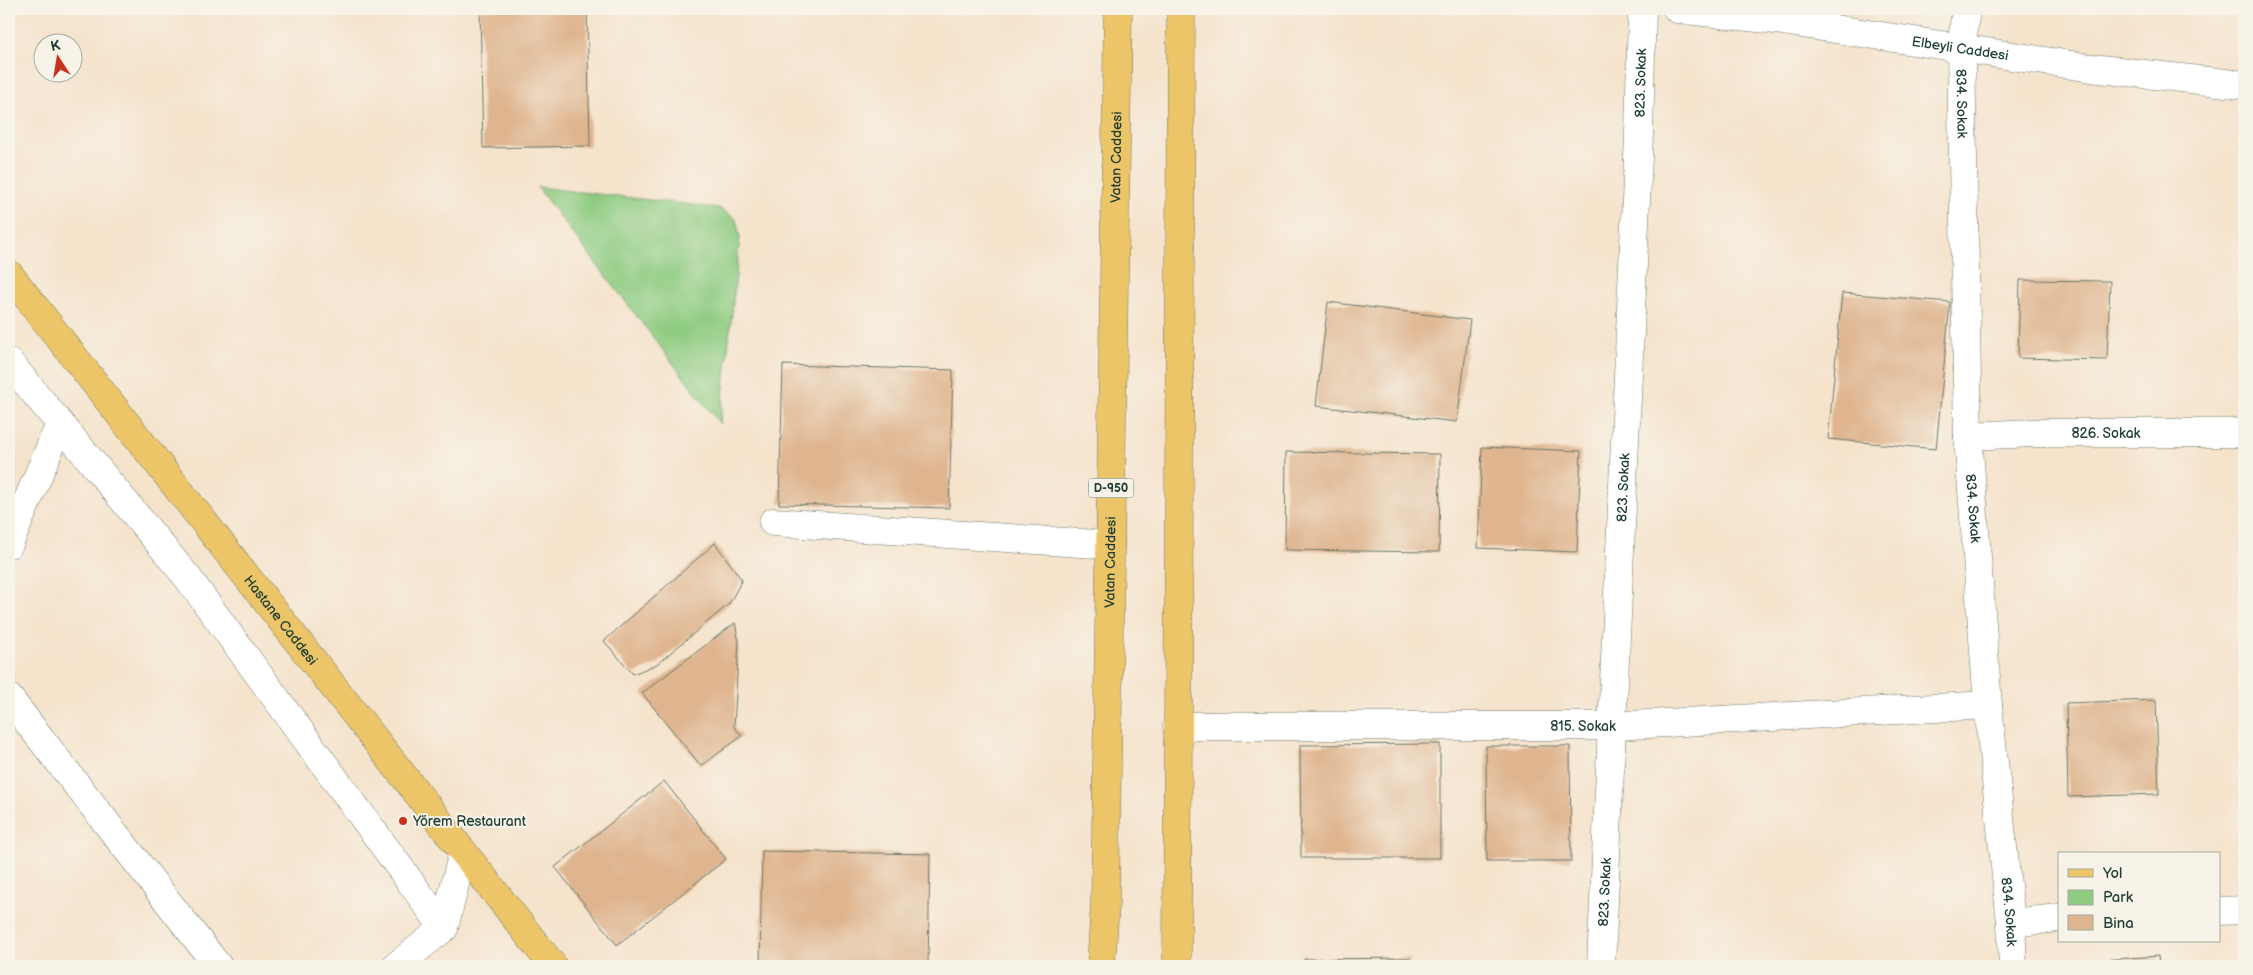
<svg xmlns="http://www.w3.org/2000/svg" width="2253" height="975" font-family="'Balsamiq Sans',sans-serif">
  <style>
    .green { fill: #8fcc82; stroke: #57845b }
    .building { fill: #dfb58f }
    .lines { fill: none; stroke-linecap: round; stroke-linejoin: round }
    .minor-casing { stroke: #6a7769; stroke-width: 29 }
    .major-casing { stroke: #6a7769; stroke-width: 29 }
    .highway-casing { stroke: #6a7769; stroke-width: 29 }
    .minor { stroke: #fff; stroke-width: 28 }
    .major { stroke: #edc569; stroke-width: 28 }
    .highway { stroke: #edc569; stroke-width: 28 }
    .poi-dot { fill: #c8321e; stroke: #f7f3e8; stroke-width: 2 }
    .labels { text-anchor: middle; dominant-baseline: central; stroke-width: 4; stroke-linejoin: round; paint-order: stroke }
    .shield { fill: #f7f3e8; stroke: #60746a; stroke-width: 1 }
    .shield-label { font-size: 12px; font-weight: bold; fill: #1f3d34 }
    .street-label { font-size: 14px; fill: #1f3d34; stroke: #f7f3e8 }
    .poi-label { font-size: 14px; fill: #1f3d34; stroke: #f7f3e8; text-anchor: start }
  </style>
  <rect width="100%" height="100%" fill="#f7f3e8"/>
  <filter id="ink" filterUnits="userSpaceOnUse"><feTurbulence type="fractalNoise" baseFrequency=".02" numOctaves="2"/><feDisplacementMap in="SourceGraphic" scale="10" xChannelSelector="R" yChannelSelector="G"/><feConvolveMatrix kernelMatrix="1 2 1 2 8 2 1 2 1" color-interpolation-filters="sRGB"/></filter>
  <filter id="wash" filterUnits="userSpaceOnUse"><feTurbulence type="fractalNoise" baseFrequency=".0096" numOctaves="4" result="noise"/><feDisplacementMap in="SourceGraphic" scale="20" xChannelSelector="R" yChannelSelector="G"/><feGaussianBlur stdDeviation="1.12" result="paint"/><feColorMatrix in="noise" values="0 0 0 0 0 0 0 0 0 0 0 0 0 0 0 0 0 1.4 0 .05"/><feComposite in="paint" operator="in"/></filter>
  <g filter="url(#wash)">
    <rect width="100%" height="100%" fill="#f5e3cc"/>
    <path class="green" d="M537,187l182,21 17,11 4,19 -20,186z"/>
    <g id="blocks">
      <g class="building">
        <path d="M480,9h107l3,137 -107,2z"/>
        <path d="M2020,280l90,1 -3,79 -89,-2z"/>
        <path d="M1842,293l108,9 -14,147 -108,-10z"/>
        <path d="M1328,302l142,18 -13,102 -141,-16z"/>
        <path d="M783,365l170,5 -4,138 -170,-4z"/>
        <path d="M1482,447l99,4 -4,101 -99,-4z"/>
        <path d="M1286,452l154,2 -1,98 -154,-2z"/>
        <path d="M715,543l27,37 -13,24 -72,60 -24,10 -29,-33z"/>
        <path d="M735,623l4,19 -5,85 8,9 -41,30 -59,-73z"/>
        <path d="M2156,700l3,94 -91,3 -2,-94z"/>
        <path d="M1440,744v114h-139l-1,-113z"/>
        <path d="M1486,746h84l1,115h-84z"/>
        <path d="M664,781l62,78 -109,86 -62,-78z"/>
        <path d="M762,851l168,3 -2,112h-168z"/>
        <path d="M2158,956l1,10h-87v-4z"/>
        <path d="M1410,958v8h-106v-7z"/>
      </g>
    </g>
  </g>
  <g filter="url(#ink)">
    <use href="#blocks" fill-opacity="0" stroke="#6a7769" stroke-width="1"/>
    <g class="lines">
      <g class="minor-casing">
        <g id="minor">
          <path id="s1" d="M1677,9l99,11 315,48 153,17"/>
          <path id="s2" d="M1966,9l-5,40 7,387 20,269 23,218 2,43"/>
          <path d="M9,362l179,216 256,350"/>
          <path id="s3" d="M1968,436l66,-3h210"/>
          <path d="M773,522l337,23"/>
          <path d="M9,544l51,-120"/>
          <path d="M9,698l209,268"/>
          <path id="s4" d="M1177,726h436l375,-21"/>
          <path d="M2219,911l25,-1"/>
          <path d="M2011,923l48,-5"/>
          <path d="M396,966l48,-38 19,-76"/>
          <path id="s5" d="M1601,966l38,-831 3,-126"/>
        </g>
      </g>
      <g class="major-casing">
        <g id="major">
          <path id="s6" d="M9,274l544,692"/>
        </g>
      </g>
      <g class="highway-casing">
        <g id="highway">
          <path id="s7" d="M1101,966l4,-63 13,-894"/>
          <path d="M1177,966l4,-957"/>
        </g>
      </g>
      <use href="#minor" class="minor"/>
      <use href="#major" class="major"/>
      <use href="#highway" class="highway"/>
    </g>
  </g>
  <circle class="poi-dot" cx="403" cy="821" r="5"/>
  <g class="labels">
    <rect class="shield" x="1088.5" y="478.5" width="45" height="19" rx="4"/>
    <g class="shield-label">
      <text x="1111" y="488">D-950</text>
    </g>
    <g class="street-label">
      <text stroke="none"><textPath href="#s1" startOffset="286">Elbeyli Caddesi</textPath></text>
      <text stroke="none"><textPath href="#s5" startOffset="884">823. Sokak</textPath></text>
      <text stroke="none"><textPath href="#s2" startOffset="95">834. Sokak</textPath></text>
      <text stroke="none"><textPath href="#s7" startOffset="809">Vatan Caddesi</textPath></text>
      <text stroke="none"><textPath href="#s3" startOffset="138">826. Sokak</textPath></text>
      <text stroke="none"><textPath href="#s5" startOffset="479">823. Sokak</textPath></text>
      <text stroke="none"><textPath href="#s2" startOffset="500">834. Sokak</textPath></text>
      <text stroke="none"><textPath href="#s7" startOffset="404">Vatan Caddesi</textPath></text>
      <text stroke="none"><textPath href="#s6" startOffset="440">Hastane Caddesi</textPath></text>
      <text stroke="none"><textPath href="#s4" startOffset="406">815. Sokak</textPath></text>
      <text stroke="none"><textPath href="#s5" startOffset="74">823. Sokak</textPath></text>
      <text stroke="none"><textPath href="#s2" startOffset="905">834. Sokak</textPath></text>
    </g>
    <g class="poi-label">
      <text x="413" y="821">Yörem Restaurant</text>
    </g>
  </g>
  <rect width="2253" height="975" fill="none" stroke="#f7f3e8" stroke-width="30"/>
  <rect x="2058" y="852" width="162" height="90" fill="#f7f3e8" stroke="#a1aaa0"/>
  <rect x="2068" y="869" width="25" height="8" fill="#edc569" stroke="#a1aaa0"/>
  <text x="2103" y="878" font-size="15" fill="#1f3d34">Yol</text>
  <rect x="2068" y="890" width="25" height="15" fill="#8fcc82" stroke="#a1aaa0"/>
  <text x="2103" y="902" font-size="15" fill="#1f3d34">Park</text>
  <rect x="2068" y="915" width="25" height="15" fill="#dfb58f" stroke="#a1aaa0"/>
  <text x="2103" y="928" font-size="15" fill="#1f3d34">Bina</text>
  <g transform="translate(58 58) rotate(348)"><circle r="24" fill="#f7f3e8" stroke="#a1aaa0"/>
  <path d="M0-4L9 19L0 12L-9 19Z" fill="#c8321e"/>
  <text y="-8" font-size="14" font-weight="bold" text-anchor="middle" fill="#1f3d34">K</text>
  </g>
</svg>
